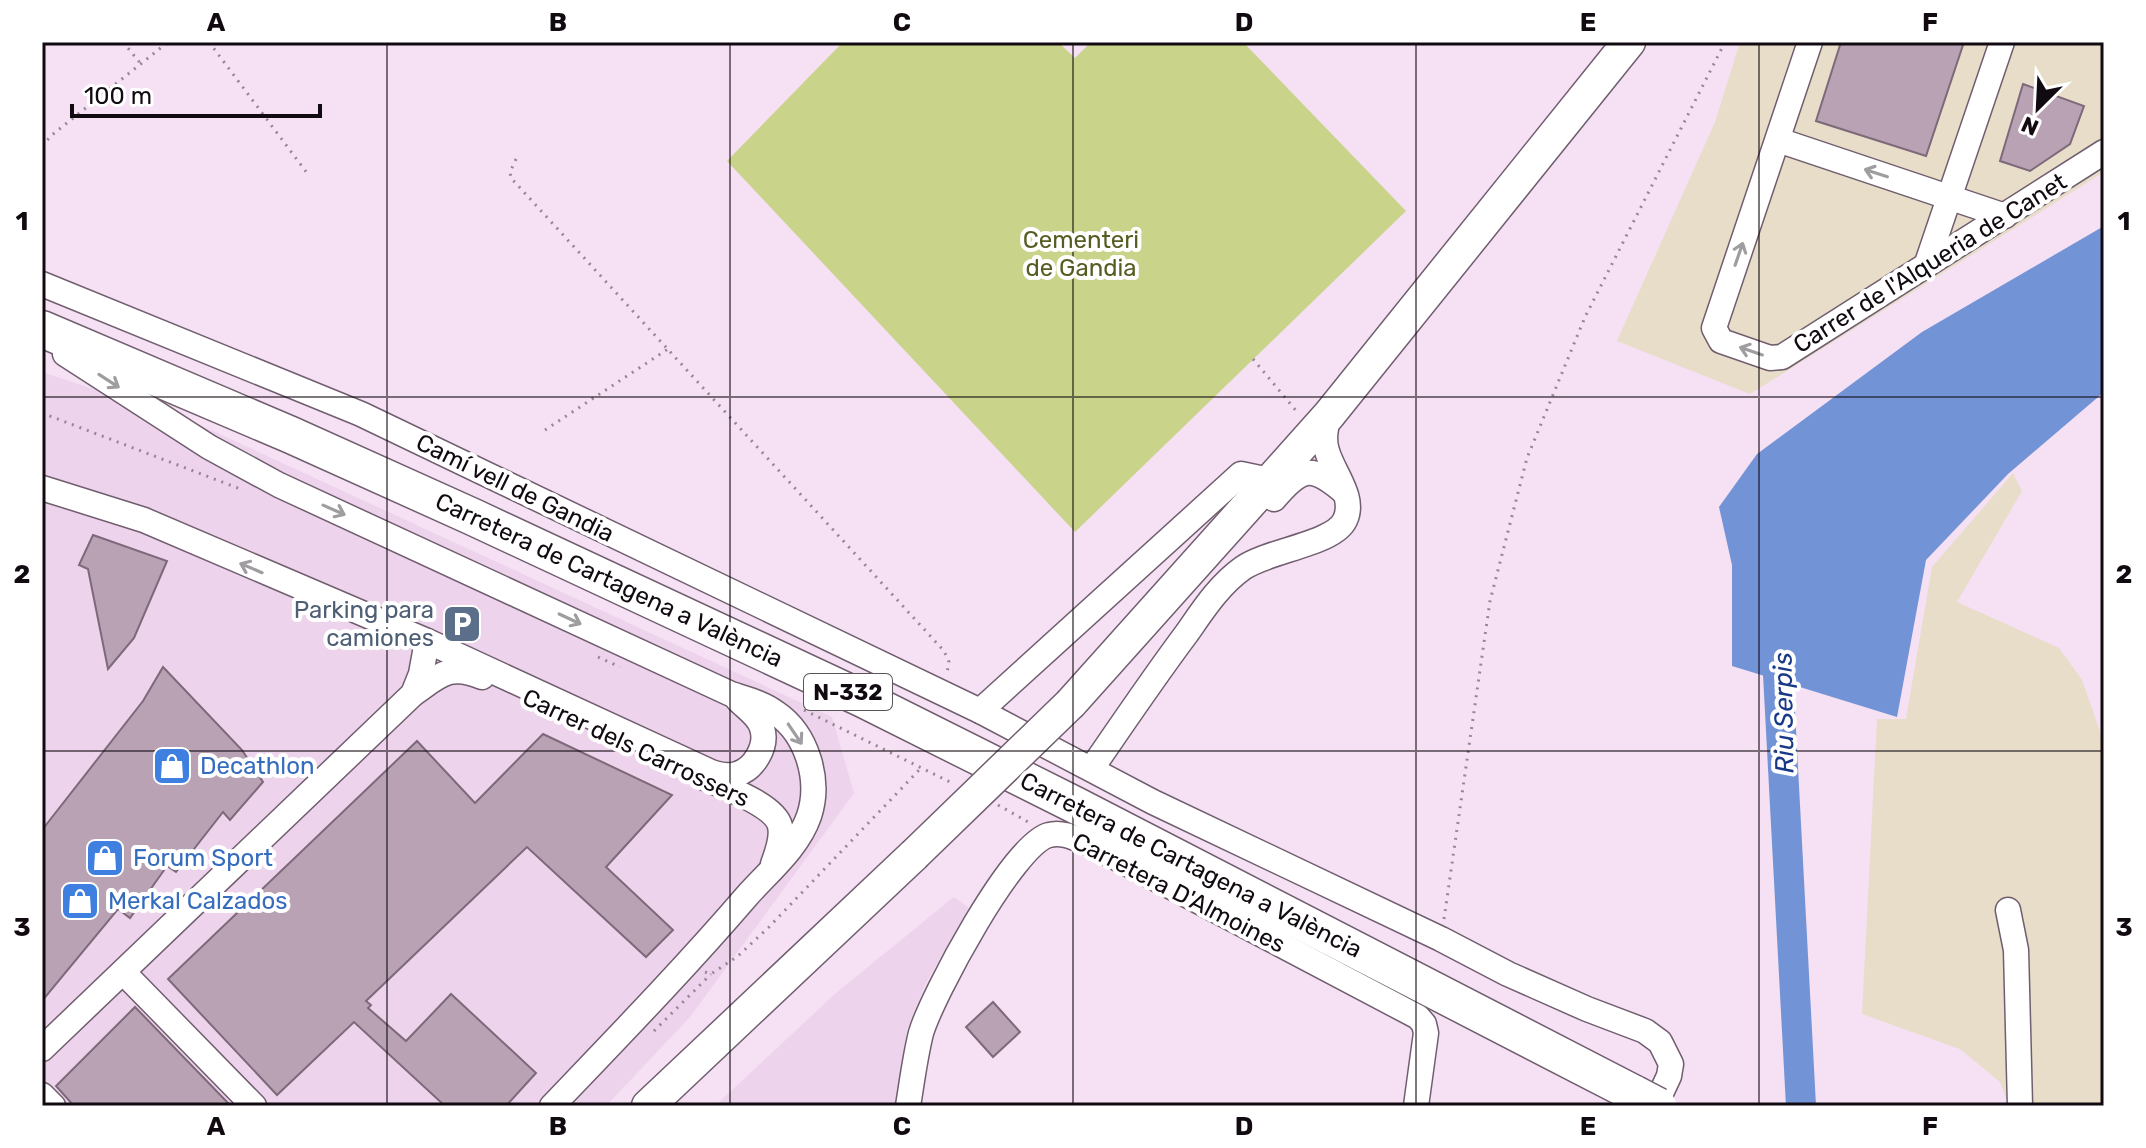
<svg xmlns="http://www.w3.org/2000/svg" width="2146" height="1148" font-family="Rubik,sans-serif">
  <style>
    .built { fill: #eed3ec }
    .industrial { fill: #e7ddc8 }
    .green { fill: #cad38a }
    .water { fill: #7293d5 }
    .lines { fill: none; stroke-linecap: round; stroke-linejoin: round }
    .river { stroke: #7293d5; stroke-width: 30 }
    .building { fill: #b8a2b3; stroke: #7d6979; stroke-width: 2 }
    .minor-casing { stroke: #705e6f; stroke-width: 27 }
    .major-casing { stroke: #705e6f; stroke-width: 35 }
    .highway-casing { stroke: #705e6f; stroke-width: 39 }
    .path { stroke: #968796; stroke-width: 3; stroke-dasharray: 2 6; stroke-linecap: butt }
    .minor { stroke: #fff; stroke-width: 24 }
    .major { stroke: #fff; stroke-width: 32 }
    .highway { stroke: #fff; stroke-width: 36 }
    .major-bridge-casing { stroke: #705e6f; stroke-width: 35; stroke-linecap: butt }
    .highway-bridge-casing { stroke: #705e6f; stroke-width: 39; stroke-linecap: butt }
    .major-bridge { stroke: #fff; stroke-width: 32 }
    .highway-bridge { stroke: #fff; stroke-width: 36 }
    .oneway { stroke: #a09da0 }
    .grid { fill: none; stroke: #110a11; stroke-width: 2; stroke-opacity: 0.55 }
    .labels { text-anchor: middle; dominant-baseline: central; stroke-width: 8; stroke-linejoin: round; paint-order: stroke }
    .shield { fill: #fff; stroke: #585458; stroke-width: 2 }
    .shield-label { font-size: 22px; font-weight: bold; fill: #110a11 }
    .park-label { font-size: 24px; fill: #575d22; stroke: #fff }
    .street-label { font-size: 24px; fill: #110a11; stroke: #fff }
    .service-label { font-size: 24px; fill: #4e5e75; stroke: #fff; text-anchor: end }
    .shop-label { font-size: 24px; fill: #366cbe; stroke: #fff; text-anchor: start }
    .water-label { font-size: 26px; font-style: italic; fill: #183987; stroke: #fff }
    .neatline { fill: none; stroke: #110a11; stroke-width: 3 }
    .grid-label { font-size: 26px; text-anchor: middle; font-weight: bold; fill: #110a11 }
  </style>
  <rect width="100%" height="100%" fill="#f5e0f4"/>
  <g class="built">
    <path d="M42,372l156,52 634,293 22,76 -164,224 -84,89h-564z"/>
    <path d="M954,897l19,14 -27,37 -21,37 -18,44 -11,77h-181l122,-114z"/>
  </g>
  <g class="industrial">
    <path d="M1740,42h364v130l-354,222 -133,-53 98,-219z"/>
    <path d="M2013,473l9,18 -65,111 102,46 23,32 22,63v363h-95l-9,-24 -40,-33 -98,-35 15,-295h29l26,-152z"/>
  </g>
  <path class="green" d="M843,42h215l17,16 16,-16h152l163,169 -331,321 -348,-371z"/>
  <path class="water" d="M2104,226v166l-96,82 -82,86 -29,157 -165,-51v-101l-13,-58 38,-53 165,-122z"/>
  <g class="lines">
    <path class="river" d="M1783,641l-5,33 23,432"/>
  </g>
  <g class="building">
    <path d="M1841,42h123l-38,114 -110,-35z"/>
    <path d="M2023,84l61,22 -14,38 -40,27 -30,-10z"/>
    <path d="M93,535l74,26 -33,77 -26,31 -20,-100 -9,-4z"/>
    <path d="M163,667l79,83 21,32 -33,38 -7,-8 -47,60 -9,-6 -37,52 -12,-9 -76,92v-171l101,-129z"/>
    <path d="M543,734l129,61 -66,72 67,63 -27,27 -119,-110 -161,154 5,4 -3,3 38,33 45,-47 85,79 -30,33h-61l-91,-84 -77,73 -109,-116 249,-238 58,62z"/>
    <path d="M993,1002l27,30 -27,25 -27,-30z"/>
    <path d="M135,1007l96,99h-157l-18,-20z"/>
  </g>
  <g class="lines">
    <g class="minor-casing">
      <g id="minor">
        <path d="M1810,42l-96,286 7,13 49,17 12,-1 322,-205"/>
        <path d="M1778,140l227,76"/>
        <path d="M1926,266l76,-224"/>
        <path d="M42,284l319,130 619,297 173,91 288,137 67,35 79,35 58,22 15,11 11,22 -2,12 -14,30"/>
        <path d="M65,354l144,93 70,38 452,209c15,5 32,9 45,19 31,21 45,67 33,103 -11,32 -41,56 -63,81 -62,72 -128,140 -194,209"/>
        <path d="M42,488l102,32 283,121 284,131c9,3 17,5 26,2 17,-5 31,-28 25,-46 -3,-12 -16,-20 -24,-28"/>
        <path d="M1274,499c27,-32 37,-35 70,-7"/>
        <path d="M413,694c26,-18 36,-31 69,-17"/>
        <path d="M980,711l261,-237 29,6"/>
        <path d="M1092,768c31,-45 62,-91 95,-135 16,-23 32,-48 56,-65 26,-18 91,-24 102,-48 11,-23 -12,-47 -18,-69 -4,-12 -1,-24 2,-36"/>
        <path d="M705,778c19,9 70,27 75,48 3,12 -3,27 -7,38"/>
        <path d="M2008,910l8,40 4,156"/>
        <path d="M123,972l131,134"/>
        <path d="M42,1049l371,-355 8,-20 6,-33"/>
        <path d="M42,1095l11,11"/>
        <path d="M908,1106c4,-24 7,-49 13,-73 11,-37 92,-189 128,-198 14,-4 28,4 41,9l328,173 6,7 2,9 -10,73"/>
      </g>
    </g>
    <g class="major-casing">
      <g id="major">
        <path d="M1071,703l258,-288 300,-373"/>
        <path d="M648,1106l266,-251"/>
      </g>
    </g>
    <g class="highway-casing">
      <path id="highway" d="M42,329l249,106 182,82 390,182 212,106 560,289"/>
    </g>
    <g class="path">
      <path d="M123,42l18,22"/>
      <path d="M209,42l98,131"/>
      <path d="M42,146l10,-11 116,-93"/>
      <path d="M516,159l-6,13 1,6 433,473 5,11 -2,11"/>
      <path d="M1253,359l45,54"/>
      <path d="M42,413l201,77"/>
      <path d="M545,430l123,-81"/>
      <path d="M598,657l22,10"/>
      <path d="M804,710l148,73"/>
      <path d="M998,805l32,18"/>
      <path d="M1444,919l46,-318 37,-143 58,-141 140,-275"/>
      <path d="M705,972l6,2 27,-18 31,-29 152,-159"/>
      <path d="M654,1031l57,-57"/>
    </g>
    <use href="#minor" class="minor"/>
    <use href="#major" class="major"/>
    <use href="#highway" class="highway"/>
    <g class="major-bridge-casing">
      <path id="major-bridge" d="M914,855l157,-152"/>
    </g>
    <g class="highway-bridge-casing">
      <path id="highway-bridge" d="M1635,1094l23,12"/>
    </g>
    <use href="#major-bridge" class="major-bridge"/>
    <use href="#highway-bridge" class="highway-bridge"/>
  </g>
  <defs><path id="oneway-shaft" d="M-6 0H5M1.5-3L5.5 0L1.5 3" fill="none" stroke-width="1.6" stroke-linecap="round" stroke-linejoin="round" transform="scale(2)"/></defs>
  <g class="oneway">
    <use href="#oneway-shaft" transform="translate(1876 173) rotate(-162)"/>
    <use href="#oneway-shaft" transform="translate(1739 254) rotate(-71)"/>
    <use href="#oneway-shaft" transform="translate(1751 351) rotate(-161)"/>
    <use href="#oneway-shaft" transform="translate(109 381) rotate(33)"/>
    <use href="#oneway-shaft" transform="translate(334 510) rotate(24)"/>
    <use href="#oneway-shaft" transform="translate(251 568) rotate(-157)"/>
    <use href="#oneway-shaft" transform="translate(570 619) rotate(25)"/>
    <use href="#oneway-shaft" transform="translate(795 734) rotate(56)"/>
  </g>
  <path class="grid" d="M387,42v1064M730,42v1064M1073,42v1064M1416,42v1064M1759,42v1064M42,397h2062M42,751h2062"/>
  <defs>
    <g id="parking-square" transform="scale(2)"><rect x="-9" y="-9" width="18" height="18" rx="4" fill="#5c6f8a" stroke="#fff"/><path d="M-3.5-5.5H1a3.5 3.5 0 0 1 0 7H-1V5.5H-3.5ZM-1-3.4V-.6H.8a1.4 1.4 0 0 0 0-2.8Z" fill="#fff"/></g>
    <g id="shop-square" transform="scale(2)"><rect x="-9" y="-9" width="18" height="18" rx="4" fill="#3f7fe0" stroke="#fff"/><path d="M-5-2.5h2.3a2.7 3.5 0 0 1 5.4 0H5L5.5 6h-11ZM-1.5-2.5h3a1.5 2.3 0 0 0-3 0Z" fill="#fff"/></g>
  </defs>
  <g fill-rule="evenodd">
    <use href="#parking-square" x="462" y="624"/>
    <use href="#shop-square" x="172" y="766"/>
    <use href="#shop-square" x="105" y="858"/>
    <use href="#shop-square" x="80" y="901"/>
  </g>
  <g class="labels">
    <rect class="shield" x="804" y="674" width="88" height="36" rx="6"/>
    <g class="shield-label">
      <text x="848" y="692">N-332</text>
    </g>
    <g class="park-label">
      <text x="1081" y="240">Cementeri<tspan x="1081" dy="28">de Gandia</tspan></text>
    </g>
    <g class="street-label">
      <text transform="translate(1930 263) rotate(-32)">Carrer de l'Alqueria de Canet</text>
      <text transform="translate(515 488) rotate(26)">Camí vell de Gandia</text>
      <text transform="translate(609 580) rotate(25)">Carretera de Cartagena a València</text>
      <text transform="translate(636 748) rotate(25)">Carrer dels Carrossers</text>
      <text transform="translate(1191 865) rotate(27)">Carretera de Cartagena a València</text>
      <text transform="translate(1179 893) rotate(27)">Carretera D'Almoines</text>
    </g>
    <g class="service-label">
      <text x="434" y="610">Parking para<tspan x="434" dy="28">camiones</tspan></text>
    </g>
    <g class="shop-label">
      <text x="200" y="766">Decathlon</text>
      <text x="133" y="858">Forum Sport</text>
      <text x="108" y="901">Merkal Calzados</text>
    </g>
    <g class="water-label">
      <text transform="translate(1784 713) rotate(-91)">Riu Serpis</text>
    </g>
  </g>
  <rect width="2146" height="1148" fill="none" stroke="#ffffff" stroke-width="88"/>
  <g transform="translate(2038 108) rotate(204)" stroke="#ffffff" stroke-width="6" paint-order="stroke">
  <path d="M0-6L14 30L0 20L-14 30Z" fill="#110a11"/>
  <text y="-12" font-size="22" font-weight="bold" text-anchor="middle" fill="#110a11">N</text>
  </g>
  <path d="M72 104v12h248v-12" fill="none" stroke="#110a11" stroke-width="4"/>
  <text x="84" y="104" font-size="24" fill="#110a11" stroke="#ffffff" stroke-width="6" paint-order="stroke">100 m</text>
  <rect x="44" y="44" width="2058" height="1060" class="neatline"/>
  <g class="grid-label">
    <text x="216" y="31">A</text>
    <text x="558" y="31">B</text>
    <text x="902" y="31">C</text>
    <text x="1244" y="31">D</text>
    <text x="1588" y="31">E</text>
    <text x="1930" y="31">F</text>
    <text x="22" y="230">1</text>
    <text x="2124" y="230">1</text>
    <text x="22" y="583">2</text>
    <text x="2124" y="583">2</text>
    <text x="22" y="936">3</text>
    <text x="2124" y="936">3</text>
    <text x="216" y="1135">A</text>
    <text x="558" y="1135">B</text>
    <text x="902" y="1135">C</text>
    <text x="1244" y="1135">D</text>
    <text x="1588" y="1135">E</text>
    <text x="1930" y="1135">F</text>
  </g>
</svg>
